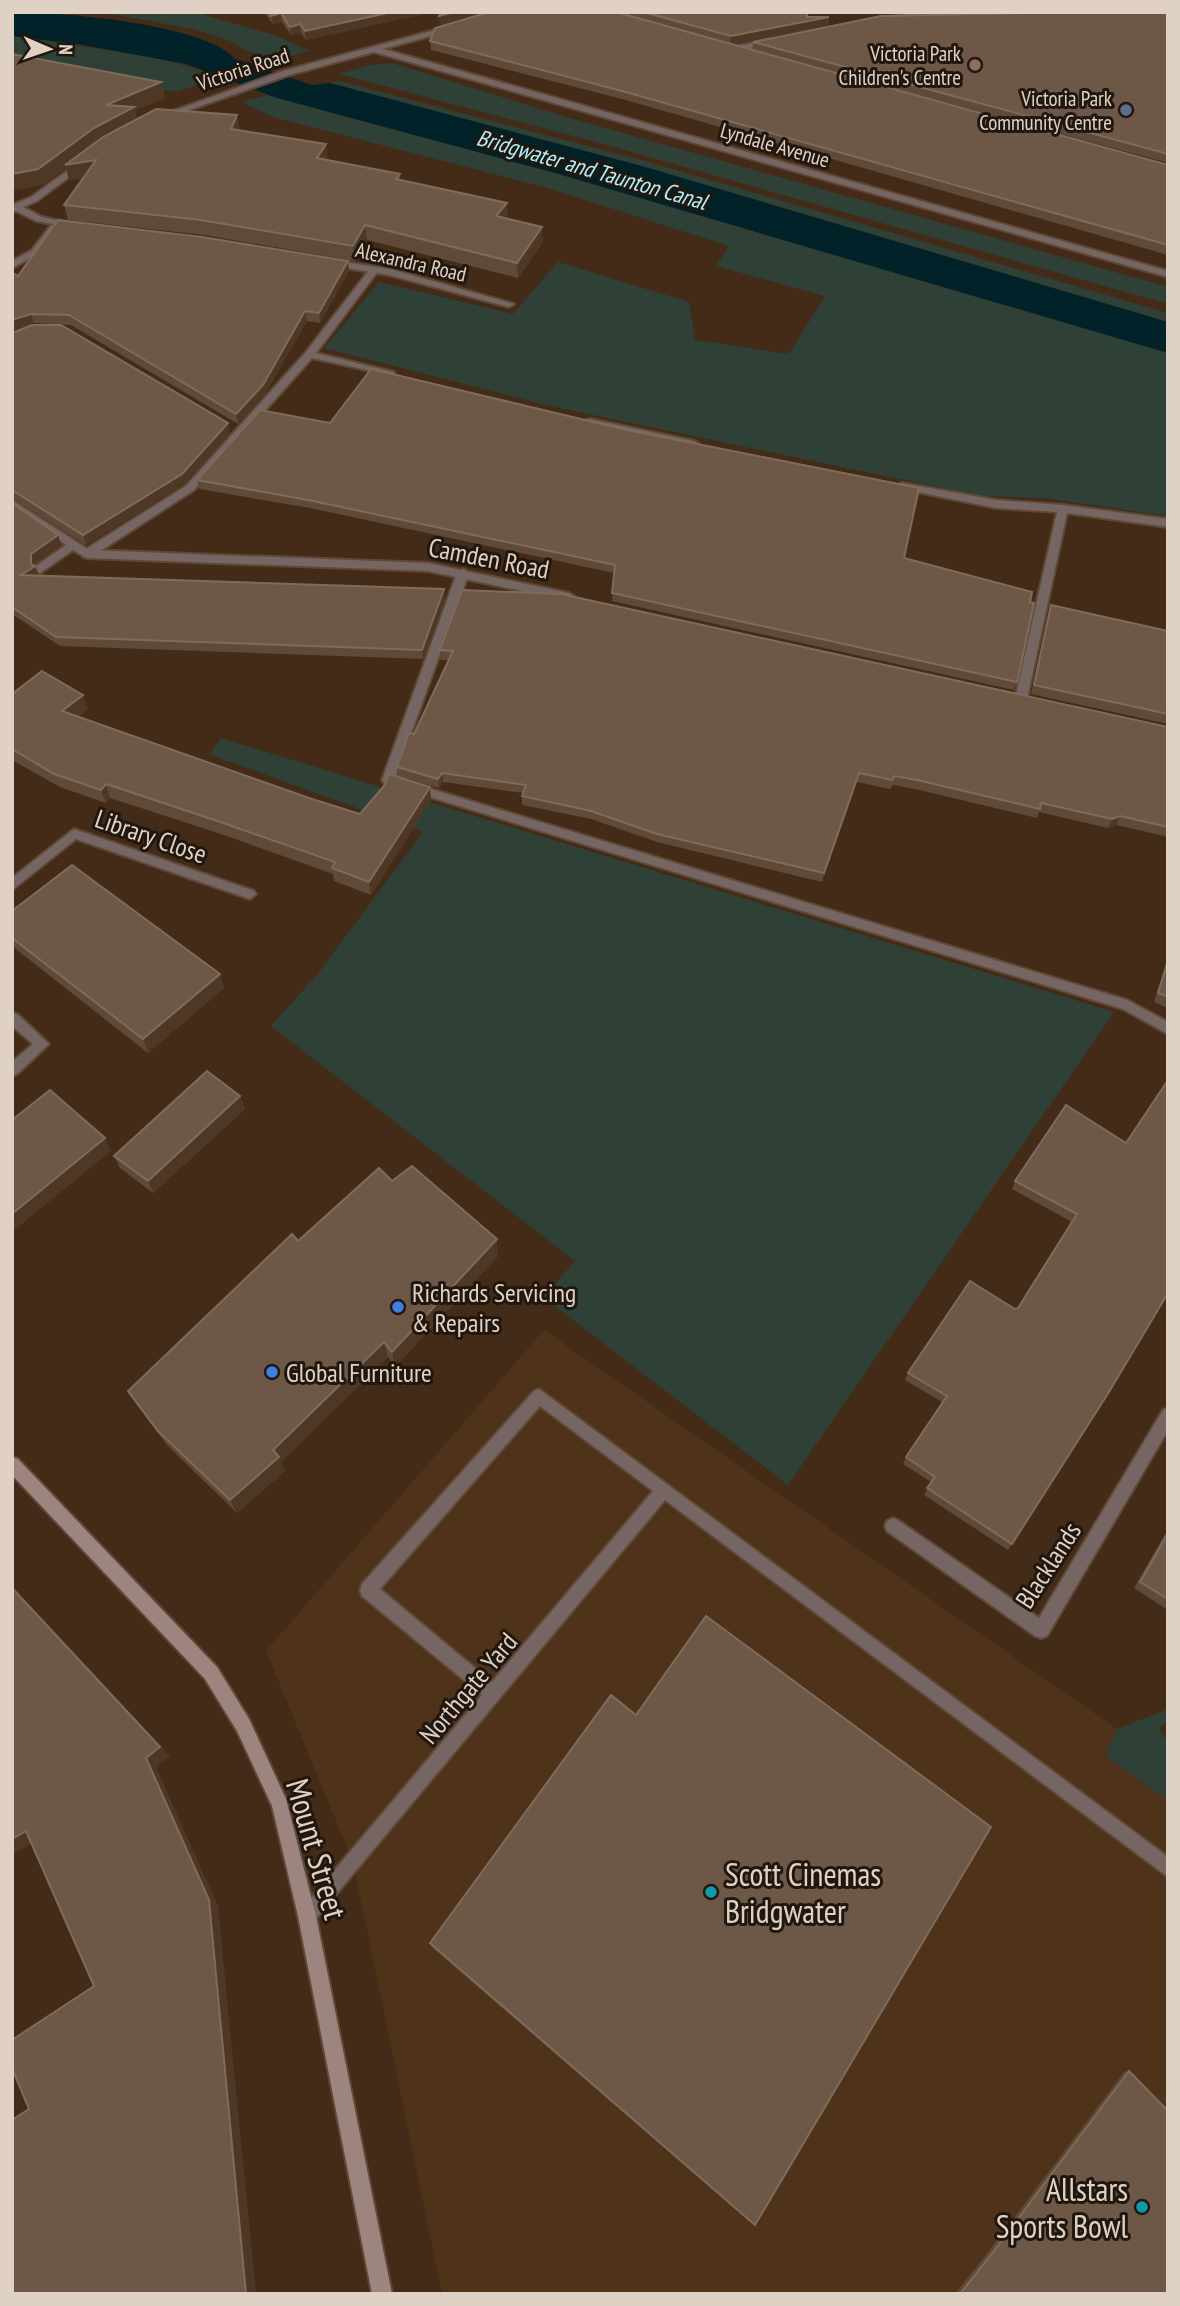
<svg xmlns="http://www.w3.org/2000/svg" width="1180" height="2306" font-family="'PT Sans Narrow',sans-serif">
  <style>
    .built { fill: #4f321a }
    .green { fill: #2f4137 }
    .water { fill: #002228 }
    .lines { fill: none; stroke-linecap: round; stroke-linejoin: round }
    .lane-casing { stroke: #5f4936; stroke-width: 4 }
    .street-casing { stroke: #5f4936; stroke-width: 4 }
    .secondary-casing { stroke: #5f4936; stroke-width: 4 }
    .lane { fill: #766663; fill-rule: evenodd }
    .street { fill: #766663; fill-rule: evenodd }
    .secondary { fill: #9d847f; fill-rule: evenodd }
    .wall { fill: #5f4939 }
    .shaded-wall { fill: #4e3725 }
    .building { fill: #6d5848; stroke: #7f6b5b; stroke-width: 2 }
    .education-dot { fill: #8d6e63; stroke: #21170e; stroke-width: 2.5 }
    .service-dot { fill: #5c6f8a; stroke: #21170e; stroke-width: 2.5 }
    .shop-dot { fill: #3f7fe0; stroke: #21170e; stroke-width: 2.5 }
    .culture-dot { fill: #0f9aa8; stroke: #21170e; stroke-width: 2.5 }
    .labels { text-anchor: middle; dominant-baseline: central; stroke-width: 6; stroke-linejoin: round; paint-order: stroke }
    .far-poi-label { font-size: 21px; fill: #e0d1c5; stroke: #21170e; text-anchor: end }
    .far-street-label { font-size: 21px; fill: #e0d1c5; stroke: #21170e }
    .far-water-label { font-size: 23px; font-style: italic; fill: #acf1fe; stroke: #21170e }
    .street-label { font-size: 26px; fill: #e0d1c5; stroke: #21170e }
    .poi-label { font-size: 26px; fill: #e0d1c5; stroke: #21170e; text-anchor: start }
    .near-street-label { font-size: 32px; fill: #e0d1c5; stroke: #21170e }
    .near-poi-label { font-size: 32px; fill: #e0d1c5; stroke: #21170e; text-anchor: start }
  </style>
  <rect width="100%" height="100%" fill="#432b17"/>
  <path class="built" d="M544,1330l573,399 -12,27 63,44v494h-726l-89,-432 -87,-211z"/>
  <g class="green">
    <path d="M101,12h93l83,24 32,15 -30,8 -32,-8 -17,-10 -36,-12z"/>
    <path d="M12,36l146,22 65,19 -48,15 -163,-32z"/>
    <path d="M392,63l171,53 605,171v17l-568,-161 -261,-69 31,-9z"/>
    <path d="M339,81l306,80 523,152v9l-523,-155 -315,-84z"/>
    <path d="M269,95l286,78 613,180v163l-125,-18 -62,-2 -431,-90 -226,-58 55,-66 134,32 45,-52 131,40 6,38 94,14 36,-58 -109,-30 13,-20 -181,-58 -275,-71 -32,-15z"/>
    <path d="M221,738l893,274 -326,473 -245,-188 32,-36 -304,-235 46,-51 106,-143 -214,-78z"/>
    <path d="M1168,1709v14l-10,4 10,17v56l-63,-44 12,-27z"/>
  </g>
  <path class="water" d="M12,12c47,0 194,12 223,47l77,26 18,-2 315,84 523,155v31l-613,-180 -278,-75 -91,-34 -108,-20 -66,-8z"/>
  <g class="lines">
    <g class="lane-casing">
      <g id="lane">
        <path d="M913,12h18l-41,9 -4,-2z"/>
        <path d="M771,39l3,1v4l-48,8 -4,-3z"/>
        <path d="M51,225l8,2 -21,27 -26,14v-7l20,-11z"/>
        <path d="M373,268l5,3 -62,82 78,19v4l-82,-18 -118,132 -103,67h-8v-6l103,-65 120,-134 64,-83z"/>
        <path d="M590,419l104,22 5,3 -5,3 -108,-23v-4z"/>
        <path d="M902,483l94,17 67,5 105,14v8l-101,-14 -40,186 -6,4 -6,-4 42,-187 -61,-4 -98,-20 -1,-2z"/>
        <path d="M463,569l6,4 -74,205 732,222 41,22v12l-45,-25 -739,-226 -2,-3 75,-207z"/>
        <path d="M539,1389l629,468v20l-503,-377 -352,422 -6,3 -6,-3 -3,-6 3,-6 181,-215 -120,-99 -2,-6 2,-6 172,-193zM540,1406l113,85 -161,191 -112,-93z"/>
      </g>
    </g>
    <g class="street-casing">
      <g id="street">
        <path d="M450,26h3v4l-70,19 785,222v6l-794,-225 -85,23 -128,45 -7,-2 129,-47z"/>
        <path d="M81,161l3,1v4l-47,35 -14,6 19,10 33,7v4l-39,-7 -20,-10 -4,1v-7l19,-8z"/>
        <path d="M331,260l59,9 124,35 -5,3 -120,-32 -61,-10 -2,-2z"/>
        <path d="M12,500l77,50 339,13 141,30 6,4 -6,4 -141,-30 -341,-13 -14,-8 -33,23 -4,-1v-6l30,-21 -54,-37z"/>
        <path d="M74,829l180,62 2,3 -6,5 -174,-60 -64,51v-12z"/>
        <path d="M12,1013l5,1 32,30 -32,30 -5,2v-14l21,-18 -21,-18z"/>
        <path d="M1168,1408v22l-121,206 -6,2 -6,-2 -148,-105 -2,-5 2,-5 6,-3 6,3 140,97 124,-208z"/>
      </g>
    </g>
    <g class="secondary-casing">
      <path id="secondary" d="M12,1457l6,2 199,208 32,52 37,80 30,117 76,378h-20l-74,-378 -26,-110 -35,-75 -32,-52 -193,-204z"/>
    </g>
    <use href="#lane" class="lane"/>
    <use href="#street" class="street"/>
    <use href="#secondary" class="secondary"/>
  </g>
  <g class="wall">
    <path d="M264,12h168l-126,28 -5,-7 -10,2 -9,-13 -9,2z"/>
    <path d="M489,12h330l-12,3v2h22l-1,9 -97,18 21,6 1,-8 415,-30v151l-353,-96 353,98v90l-546,-156 -191,-49 -1,-9z"/>
    <path d="M161,82l4,16 -30,12 2,9 103,11 -1,1 88,29 73,14v6l107,23v16l36,23 -25,36 -151,-38 -12,21 -151,-26 -136,-15 -4,-15 19,-27 -14,2 -3,-12 -24,17z"/>
    <path d="M349,271l-29,52 -13,-2 -42,73 -27,30 -167,-99 -37,-2 -22,8v-58l6,3z"/>
    <path d="M12,333l218,100 -46,51 -98,61 -74,-47z"/>
    <path d="M197,480l707,78 113,124 -3,8 -402,-89 2,-28 -304,-65 -111,-19z"/>
    <path d="M12,503l46,32 3,10 -27,19 5,11 406,23 -22,61 -363,-13 -48,-32z"/>
    <path d="M462,590l706,137v110l-51,-12 -9,3 -69,-16 -2,6 -122,-29 -22,-4 -3,4 -33,-7 -35,100 -165,-40 -66,-23 -69,-14v-9l1,-3 -80,-11 -4,6 -41,-12 -1,-9 17,-33 34,-74h-8v-10z"/>
    <path d="M1051,605l117,26v93l-137,-30z"/>
    <path d="M12,694l76,15 -10,8 234,82 48,15 71,-14 -60,95 -37,-14 -1,-7 -106,-38 -117,-38 -4,5 -46,-16 -48,-27z"/>
    <path d="M12,911l212,77 -76,65 -136,-107z"/>
    <path d="M1168,956v52l-14,-6z"/>
    <path d="M240,1096l5,13 -92,84 -33,-25 -6,-12z"/>
    <path d="M1066,1105l43,287 -101,158 -84,-55 7,-13 -28,-18 3,-7 36,-55 -37,-22 3,-7 110,-65 54,-86 -60,-33 3,-8z"/>
    <path d="M392,1181l106,75 -103,111 -7,-10 -107,105 4,9 -48,42 -70,-68 -30,-40 -9,-14 170,-150z"/>
    <path d="M1168,1529v81l-34,-22z"/>
    <path d="M430,1943l325,282 -5,-3 -316,-273z"/>
    <path d="M1129,2071l39,223h-213l31,-39 138,-183z"/>
  </g>
  <g class="shaded-wall">
    <path d="M392,12h40l-126,28 -1,-9z"/>
    <path d="M454,12h32l-46,13 -1,-9z"/>
    <path d="M805,12h14l-14,4z"/>
    <path d="M281,13l1,9 -9,2 -2,-8z"/>
    <path d="M829,17l-1,9 -98,18 1,-8z"/>
    <path d="M300,24l1,9 -10,2 -1,-8z"/>
    <path d="M161,82l4,16 -30,12 2,13 -41,37 3,15 -30,5 -3,-12 -24,17 -30,6v-17l94,-69z"/>
    <path d="M237,115l3,15 -6,14 -3,-15z"/>
    <path d="M326,144l2,15 -8,14 -3,-15z"/>
    <path d="M507,203l1,15 -11,13 -1,-15z"/>
    <path d="M365,225l2,15 -12,21 -2,-15z"/>
    <path d="M542,227l1,15 -25,36 -1,-15z"/>
    <path d="M348,261l1,10 -29,52 -1,-10z"/>
    <path d="M305,311l2,10 -42,73 -27,30 -2,-10z"/>
    <path d="M31,314l3,9 -22,8v-11z"/>
    <path d="M228,423l2,10 -46,51 -98,61 -3,-10z"/>
    <path d="M58,535l3,10 -27,19v2h1l4,9h-18l10,-11v-10z"/>
    <path d="M444,589l1,9 -22,61 -1,-9z"/>
    <path d="M83,695l5,14 -21,16 -5,-14z"/>
    <path d="M442,773l1,9 -4,6 -1,-9z"/>
    <path d="M859,773l-2,9 -35,100 2,-9z"/>
    <path d="M106,784l4,14 -4,5 -5,-13z"/>
    <path d="M430,787l1,13 -60,95 -2,-13z"/>
    <path d="M1120,816l-3,9 -9,3 4,-9z"/>
    <path d="M220,974l4,14 -76,65 -5,-14z"/>
    <path d="M240,1096l5,13 -92,84 -5,-12z"/>
    <path d="M105,1138l6,13 -99,81v-18z"/>
    <path d="M497,1239l1,17 -103,111 -3,-15z"/>
    <path d="M384,1342l4,15 -107,105 4,9 -48,42 -7,-13 43,-50z"/>
    <path d="M12,1586l158,170 -14,11 62,139 38,388h-10z"/>
    <path d="M26,1831l14,8 -26,15h-2v-15z"/>
  </g>
  <g class="building">
    <path d="M269,12h123l-87,19 -5,-7 -10,3 -9,-14 -10,3z"/>
    <path d="M441,12h13l-15,4z"/>
    <path d="M489,12h127l552,153v80l-546,-154 -192,-50 5,-13z"/>
    <path d="M643,12h164v5h22l-98,19z"/>
    <path d="M1079,12h89v142l-415,-112 128,-26z"/>
    <path d="M12,54l149,28 -55,23 28,2 -40,21 -56,41 -26,5z"/>
    <path d="M156,109l81,6 -6,14 95,15 -9,14 83,16 -4,5 111,24 -11,13 46,11 -25,36 -152,-38 -12,21 -152,-26 -137,-15 32,-45 -31,5 38,-28z"/>
    <path d="M58,220l144,17 146,24 -29,52 -14,-2 -42,74 -27,29 -167,-99 -38,-1 -19,6v-47l6,3z"/>
    <path d="M32,325h29l167,98 -46,51 -99,61 -71,-45v-157z"/>
    <path d="M371,369l256,61 292,58 -15,70 128,34 -2,10 4,1 -17,79 -405,-89 3,-28 -307,-65 -111,-20 63,-70 70,13z"/>
    <path d="M12,503l46,32 -27,19v10l4,2 -14,9 423,14 -22,61 -366,-13 -44,-30z"/>
    <path d="M462,590l99,4 607,133v100l-48,-11 -8,3 -71,-16 -1,6 -123,-29 -22,-4 -3,4 -33,-7 -35,100 -167,-39 -66,-23 -69,-15 4,-11 -84,-12 -4,6 -41,-12 12,-34 5,1 39,-83 -13,-1z"/>
    <path d="M1051,605l117,26v83l-134,-29z"/>
    <path d="M42,671l41,24 -21,16 250,88 48,15 24,-28 5,-12 41,13 -61,95 -37,-14 3,-6 -112,-39 -117,-39 -5,6 -47,-16 -42,-25v-55z"/>
    <path d="M72,865l148,109 -77,65 -131,-101v-27z"/>
    <path d="M1168,961v36l-10,-4z"/>
    <path d="M207,1071l33,25 -92,85 -34,-25z"/>
    <path d="M1168,1080v213l-59,99 -97,152 -85,-56 8,-11 -29,-20 41,-61 -39,-23 62,-92 45,28 3,-1 59,-94 -62,-33 51,-76 60,38z"/>
    <path d="M50,1090l55,48 -93,76v-94z"/>
    <path d="M412,1166l85,73 -105,113 -8,-10 -111,108 6,7 -49,43 -72,-69 -30,-40 164,-157 6,7 81,-73 13,13z"/>
    <path d="M1168,1533v66l-28,-17z"/>
    <path d="M12,1588l148,159 -14,11 63,142 37,394h-234v-174l17,-11 -17,-41v-28l82,-54 -68,-155 -14,8z"/>
    <path d="M706,1616l285,211 -236,398 -325,-282 181,-248 25,20z"/>
    <path d="M1129,2071l39,40v183h-208l30,-38z"/>
  </g>
  <circle class="education-dot" cx="975" cy="65" r="7"/>
  <circle class="service-dot" cx="1126" cy="110" r="7"/>
  <g class="shop-dot">
    <circle cx="398" cy="1307" r="7"/>
    <circle cx="272" cy="1372" r="7"/>
  </g>
  <g class="culture-dot">
    <circle cx="711" cy="1892" r="7"/>
    <circle cx="1142" cy="2207" r="7"/>
  </g>
  <g class="labels">
    <g class="far-poi-label">
      <text x="961" y="53">Victoria Park<tspan x="961" dy="24">Children's Centre</tspan></text>
      <text x="1112" y="98">Victoria Park<tspan x="1112" dy="24">Community Centre</tspan></text>
    </g>
    <g class="far-street-label">
      <text transform="translate(243 69) rotate(-18)">Victoria Road</text>
      <text transform="translate(775 145) rotate(16)">Lyndale Avenue</text>
      <text transform="translate(411 262) rotate(13)">Alexandra Road</text>
    </g>
    <g class="far-water-label">
      <text transform="translate(592 169) rotate(16)">Bridgwater and Taunton Canal</text>
    </g>
    <g class="street-label">
      <text transform="translate(489 558) rotate(11)">Camden Road</text>
      <text transform="translate(151 836) rotate(19)">Library Close</text>
      <text transform="translate(1048 1565) rotate(-57)">Blacklands</text>
      <text transform="translate(468 1688) rotate(-50)">Northgate Yard</text>
    </g>
    <g class="poi-label">
      <text x="412" y="1292">Richards Servicing<tspan x="412" dy="30">&amp; Repairs</tspan></text>
      <text x="286" y="1372">Global Furniture</text>
    </g>
    <g class="near-street-label">
      <text transform="translate(317 1849) rotate(74)">Mount Street</text>
    </g>
    <g class="near-poi-label">
      <text x="725" y="1874">Scott Cinemas<tspan x="725" dy="37">Bridgwater</tspan></text>
      <text x="1128" y="2189" text-anchor="end">Allstars<tspan x="1128" dy="37">Sports Bowl</tspan></text>
    </g>
  </g>
  <rect width="1180" height="2306" fill="none" stroke="#e0d1c5" stroke-width="28"/>
  <g transform="translate(49 49) rotate(92)" stroke="#21170e" stroke-width="5" paint-order="stroke">
  <path d="M0-5L12 26L0 18L-12 26Z" fill="#e0d1c5"/>
  <text y="-10" font-size="19" font-weight="bold" text-anchor="middle" fill="#e0d1c5">N</text>
  </g>
</svg>
